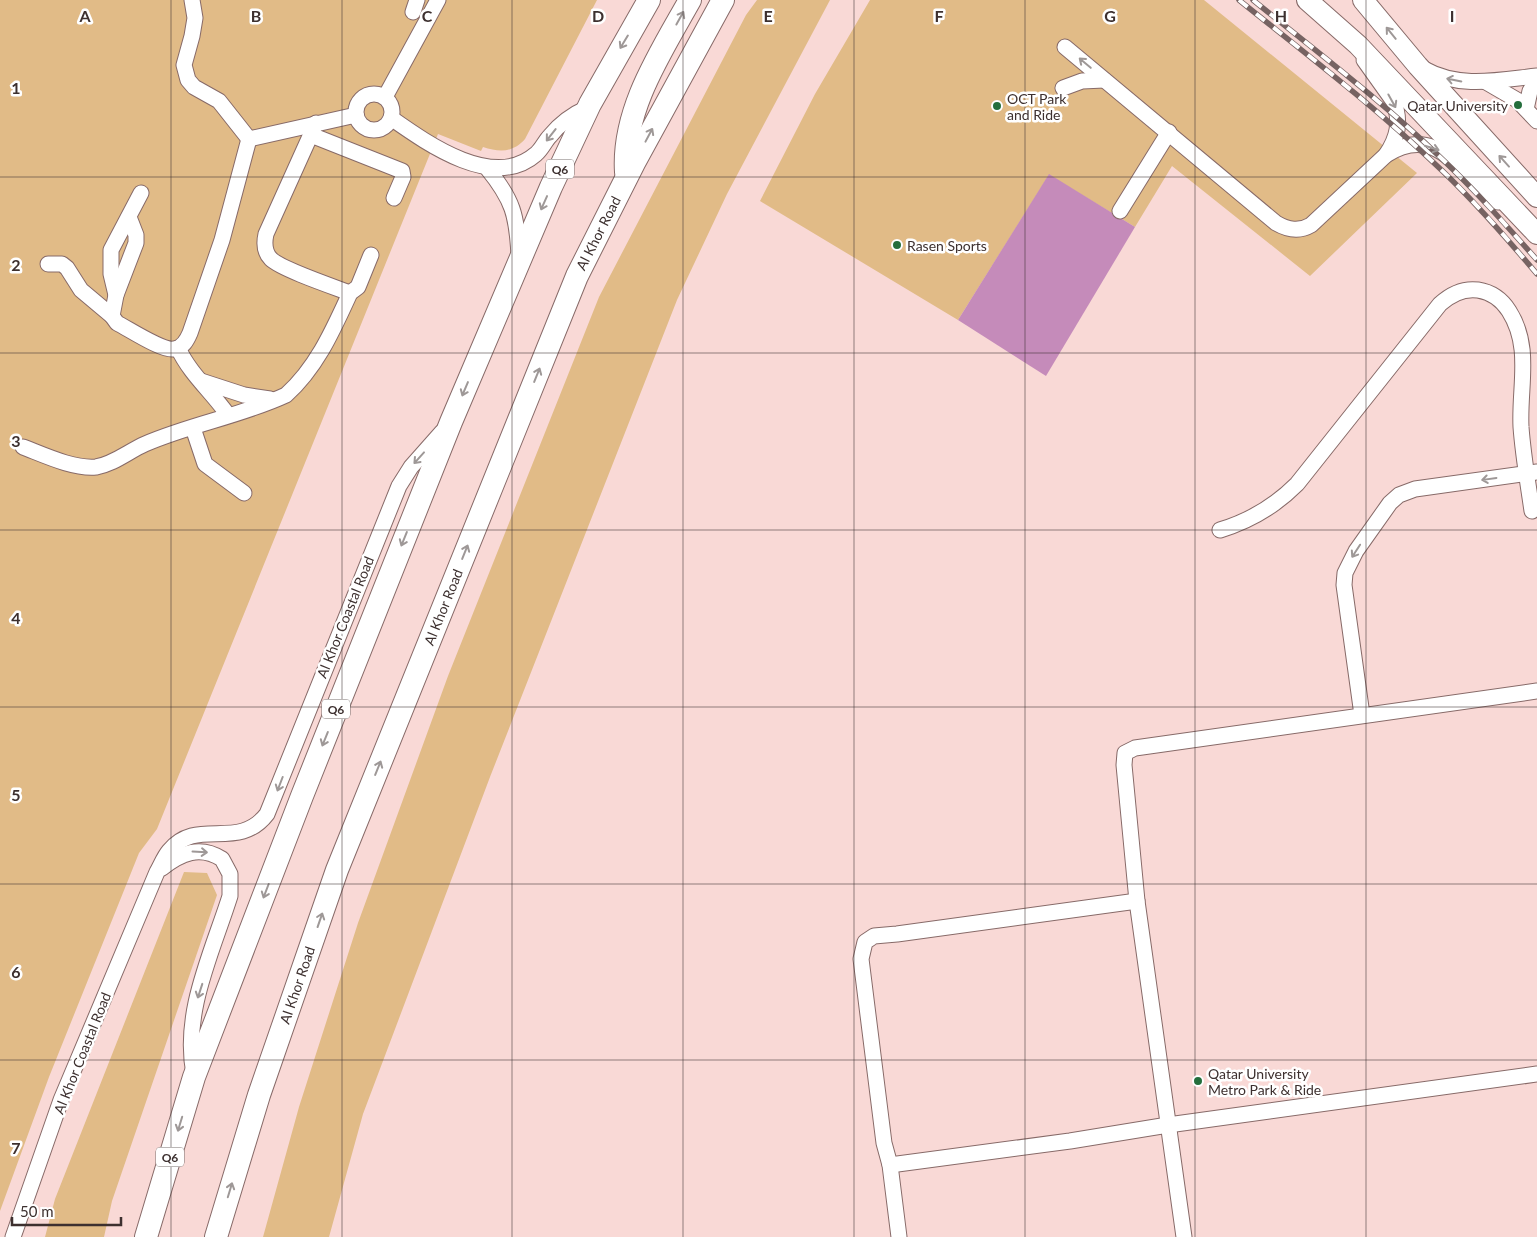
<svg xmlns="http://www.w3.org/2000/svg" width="1537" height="1237" font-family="Lato,sans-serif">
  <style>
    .green { fill: #e1bb87 }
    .water { fill: #c58bba }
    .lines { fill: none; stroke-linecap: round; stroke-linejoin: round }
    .minor-casing { stroke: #876a68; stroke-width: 17 }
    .major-casing { stroke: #876a68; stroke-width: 22 }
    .highway-casing { stroke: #876a68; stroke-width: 24 }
    .minor { stroke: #fff; stroke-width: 15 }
    .major { stroke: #fff; stroke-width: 20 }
    .highway { stroke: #fff; stroke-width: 22 }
    .rail-casing { stroke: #766362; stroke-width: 5.5 }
    .rail { stroke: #fff; stroke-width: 4; stroke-dasharray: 11; stroke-linecap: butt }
    .oneway { stroke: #9e9897 }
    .grid { fill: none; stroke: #3d302f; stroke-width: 1; stroke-opacity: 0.55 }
    .poi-dot { fill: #246e3c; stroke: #fff; stroke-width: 2 }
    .labels { text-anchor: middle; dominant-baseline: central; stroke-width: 5; stroke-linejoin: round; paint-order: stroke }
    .shield { fill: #fff; stroke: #776e6d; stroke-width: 1 }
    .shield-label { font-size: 12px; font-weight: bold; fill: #3d302f }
    .poi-label { font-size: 14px; fill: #3d302f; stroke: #fff; text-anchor: start }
    .street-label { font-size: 14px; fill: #3d302f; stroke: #fff }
    .grid-label { font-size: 16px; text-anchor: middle; font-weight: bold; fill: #3d302f; stroke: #fff; stroke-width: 5; stroke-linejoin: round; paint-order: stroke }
  </style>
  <rect width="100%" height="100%" fill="#f9d9d6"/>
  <g class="green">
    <path d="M0,0h597l-72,139c-12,14 -26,13 -42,8l-2,4 -43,-17 -281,695 -18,24 -90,224 -49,134z"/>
    <path d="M757,0h73l-103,194 -50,106 -187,477 -127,337 -34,123h-66l36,-130 59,-184 90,-247 151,-379 147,-282z"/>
    <path d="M870,0h334l213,173 -107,103 -138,-110 -37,61 -86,-52 -91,145 -198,-119 55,-107z"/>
    <path d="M184,872l23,1 10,22 -105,306 -8,36h-59l10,-38z"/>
  </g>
  <path class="water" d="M1049,174l86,53 -89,149 -88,-56z"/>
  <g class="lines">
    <g class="minor-casing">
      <g id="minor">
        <path d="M192,0l3,18 -3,18 -8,29 4,15 6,7 25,14 30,38"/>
        <path d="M413,12l4,-12"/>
        <path d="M1065,47l211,176c12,7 23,9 35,2l75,-70c54,-34 74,23 112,47"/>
        <path d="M1364,60l30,42c7,20 4,35 -8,53"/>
        <path d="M1424,69c35,20 75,11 113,7"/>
        <path d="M1486,82l31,18 20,21"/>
        <path d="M1063,88l19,-7 22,-1"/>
        <circle cx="374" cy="112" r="18"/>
        <path d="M385,97l53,-97"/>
        <path d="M1526,109l4,-18 7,-11"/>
        <path d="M391,118c37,26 103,73 145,36 6,-5 9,-13 14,-18 11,-14 23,-22 39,-29"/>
        <path d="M316,123l-50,111c-2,9 -2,18 5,25 10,10 63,28 79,34"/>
        <path d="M311,135l91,36 1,6 -9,21"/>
        <path d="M249,139l107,-24"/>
        <path d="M487,168c26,32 30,47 32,88"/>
        <path d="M1120,211l49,-79"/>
        <path d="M129,217l7,18v8l-20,52 -4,21 5,7c12,6 45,28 57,26 9,-1 13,-9 16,-16l32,-93 27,-101"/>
        <path d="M48,264h14l5,4 14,22 31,26"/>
        <path d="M116,295l-5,-21v-24l30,-57"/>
        <path d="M178,348c12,26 34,44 50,67"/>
        <path d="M201,381l43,14 26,4"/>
        <path d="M193,428l12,36 39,29"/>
        <path d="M23,447c21,8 50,22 73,20 18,-3 33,-16 49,-23 46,-20 96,-28 141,-49 31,-28 47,-65 64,-102l8,-6 13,-32"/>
        <path d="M1220,530c30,-9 54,-23 77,-46l143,-180c11,-10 23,-16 38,-14 13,2 24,10 31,21 23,36 10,75 12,116 2,28 7,56 11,84"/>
        <path d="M1362,715l-18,-130 1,-12 11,-22 34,-48 9,-8 16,-6 122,-17"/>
        <path d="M162,868c19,-15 38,-23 60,-9l8,15v22c-18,57 -48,117 -36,178"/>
        <path d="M890,1165l180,-24 98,-16 369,-51"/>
        <path d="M13,1237l48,-137 96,-228c4,-7 7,-15 12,-21 28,-35 69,1 98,-37l132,-328 12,-19 31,-35"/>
        <path d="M899,1237l-9,-72 -6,-22 -23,-184 4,-17 9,-6 23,-2 240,-33"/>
        <path d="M1184,1237l-47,-336 -13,-136 1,-12 10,-5 402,-57"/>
      </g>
    </g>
    <g class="major-casing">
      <g id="major">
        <path d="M1307,0l51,45 179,189"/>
        <path d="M1363,0l55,66 119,131"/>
      </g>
    </g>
    <g class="highway-casing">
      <g id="highway">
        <path d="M626,172c-4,-62 35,-120 64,-172"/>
        <path d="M146,1237l48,-160 108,-281 149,-374 100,-235 39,-83 59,-104"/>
        <path d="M216,1237l43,-142 78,-225 240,-594 57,-113 89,-163"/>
      </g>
    </g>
    <use href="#minor" class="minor"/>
    <use href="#major" class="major"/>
    <use href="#highway" class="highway"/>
    <g class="rail-casing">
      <g id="rail">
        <path d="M1239,0c66,53 134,105 195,163 37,34 70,72 103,111"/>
        <path d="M1253,0c63,51 129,101 187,157 35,33 66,68 97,103"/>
      </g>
    </g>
    <use href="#rail" class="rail"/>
  </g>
  <defs><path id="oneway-shaft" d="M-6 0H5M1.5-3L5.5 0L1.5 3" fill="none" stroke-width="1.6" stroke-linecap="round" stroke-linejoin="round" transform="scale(1.25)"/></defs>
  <g class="oneway">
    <use href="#oneway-shaft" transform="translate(680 18) rotate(-61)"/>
    <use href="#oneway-shaft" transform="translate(1391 33) rotate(-129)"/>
    <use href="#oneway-shaft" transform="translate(624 42) rotate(121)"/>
    <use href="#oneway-shaft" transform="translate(1085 63) rotate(-140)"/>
    <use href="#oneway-shaft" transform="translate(1454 80) rotate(-169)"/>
    <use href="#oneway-shaft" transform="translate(1392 101) rotate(61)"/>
    <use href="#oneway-shaft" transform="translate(551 135) rotate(128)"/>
    <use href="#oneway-shaft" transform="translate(649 135) rotate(-62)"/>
    <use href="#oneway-shaft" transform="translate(1432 148) rotate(17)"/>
    <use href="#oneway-shaft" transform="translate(1504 161) rotate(-132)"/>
    <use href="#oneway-shaft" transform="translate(544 203) rotate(114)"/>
    <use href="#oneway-shaft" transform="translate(537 375) rotate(-68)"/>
    <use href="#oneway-shaft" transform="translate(465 389) rotate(113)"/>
    <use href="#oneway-shaft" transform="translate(419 458) rotate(132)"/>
    <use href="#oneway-shaft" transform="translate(1489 479) rotate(172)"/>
    <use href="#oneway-shaft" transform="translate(404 539) rotate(112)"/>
    <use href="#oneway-shaft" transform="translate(1356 551) rotate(123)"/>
    <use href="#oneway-shaft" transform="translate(465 552) rotate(-68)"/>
    <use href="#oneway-shaft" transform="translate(325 739) rotate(112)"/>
    <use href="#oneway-shaft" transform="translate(378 768) rotate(-68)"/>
    <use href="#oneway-shaft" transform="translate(280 784) rotate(111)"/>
    <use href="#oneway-shaft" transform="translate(200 852) rotate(3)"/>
    <use href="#oneway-shaft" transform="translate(266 891) rotate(111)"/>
    <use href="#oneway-shaft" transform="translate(320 920) rotate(-71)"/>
    <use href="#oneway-shaft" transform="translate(200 991) rotate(108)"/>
    <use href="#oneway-shaft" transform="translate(180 1124) rotate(107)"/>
    <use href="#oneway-shaft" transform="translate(230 1190) rotate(-73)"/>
  </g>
  <path class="grid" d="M171,0v1237M342,0v1237M512,0v1237M683,0v1237M854,0v1237M1025,0v1237M1195,0v1237M1366,0v1237M0,177h1537M0,353h1537M0,530h1537M0,707h1537M0,884h1537M0,1060h1537"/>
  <g class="poi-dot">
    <circle cx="1518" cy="105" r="5"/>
    <circle cx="997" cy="106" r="5"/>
    <circle cx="897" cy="245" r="5"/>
    <circle cx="1198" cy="1081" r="5"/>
  </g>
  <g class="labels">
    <g class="shield">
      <rect x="546" y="159.5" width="28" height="19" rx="4"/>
      <rect x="322" y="699.5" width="28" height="19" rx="4"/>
      <rect x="156" y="1147.5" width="28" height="19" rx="4"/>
    </g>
    <g class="shield-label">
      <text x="560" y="169">Q6</text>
      <text x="336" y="709">Q6</text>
      <text x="170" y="1157">Q6</text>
    </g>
    <g class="poi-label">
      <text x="1007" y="98">OCT Park<tspan x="1007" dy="16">and Ride</tspan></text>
      <text x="1508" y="105" text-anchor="end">Qatar University</text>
      <text x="907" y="245">Rasen Sports</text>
      <text x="1208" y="1073">Qatar University<tspan x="1208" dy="16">Metro Park &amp; Ride</tspan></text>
    </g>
    <g class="street-label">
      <text transform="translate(598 233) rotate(-63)">Al Khor Road</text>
      <text transform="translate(443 607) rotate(-68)">Al Khor Road</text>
      <text transform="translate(345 617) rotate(-68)">Al Khor Coastal Road</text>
      <text transform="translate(297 985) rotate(-71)">Al Khor Road</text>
      <text transform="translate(82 1053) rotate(-68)">Al Khor Coastal Road</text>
    </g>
  </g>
  <g class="grid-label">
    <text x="85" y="22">A</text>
    <text x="256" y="22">B</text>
    <text x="427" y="22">C</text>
    <text x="598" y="22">D</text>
    <text x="768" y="22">E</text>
    <text x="939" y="22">F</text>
    <text x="1110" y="22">G</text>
    <text x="1281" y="22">H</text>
    <text x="1452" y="22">I</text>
    <text x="16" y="94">1</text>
    <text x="16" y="271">2</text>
    <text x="16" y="447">3</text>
    <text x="16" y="624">4</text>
    <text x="16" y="801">5</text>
    <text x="16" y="978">6</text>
    <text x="16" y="1154">7</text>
  </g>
  <path d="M12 1217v8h109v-8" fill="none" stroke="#3d302f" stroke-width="2.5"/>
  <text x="20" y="1217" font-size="15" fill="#3d302f" stroke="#ffffff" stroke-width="4" paint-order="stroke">50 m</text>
</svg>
